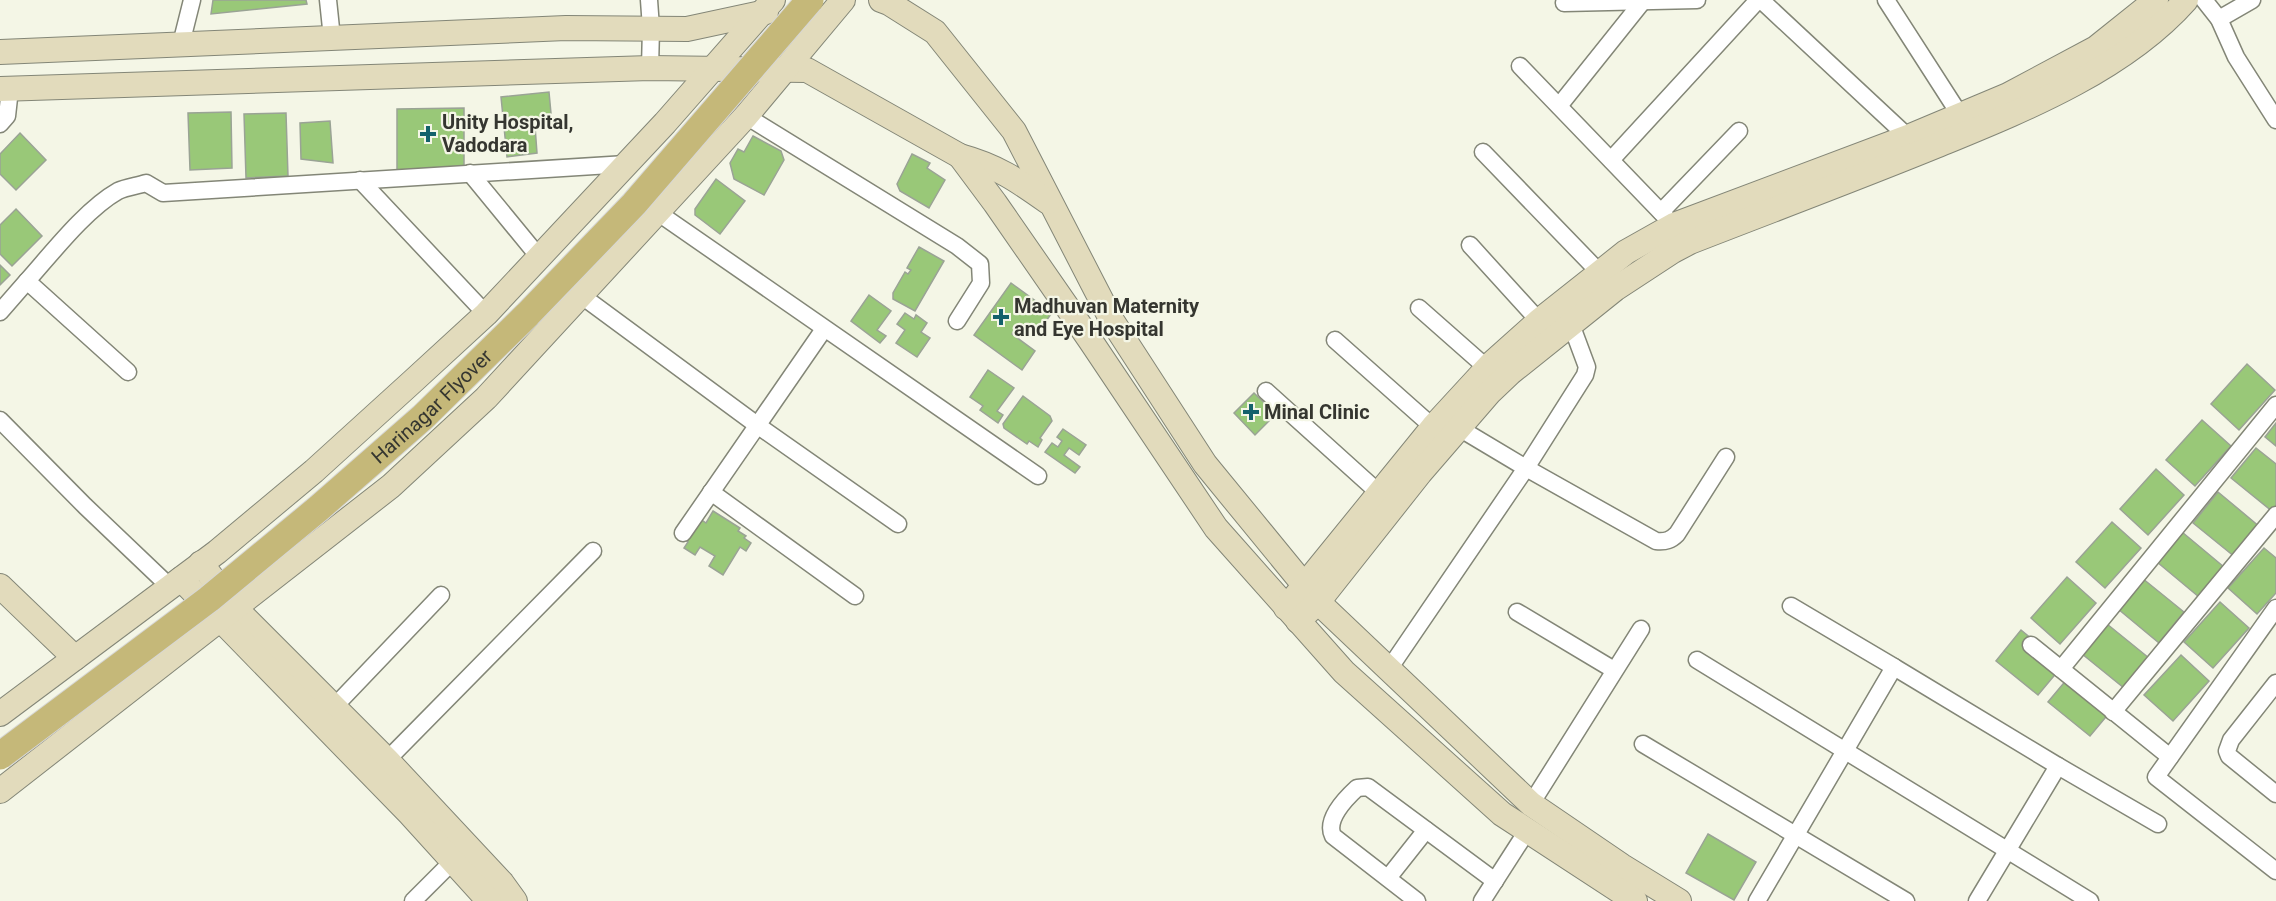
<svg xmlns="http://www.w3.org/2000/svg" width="2276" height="901" font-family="Roboto,sans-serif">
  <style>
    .building { fill: #99c878; stroke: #9aa395; stroke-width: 1.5 }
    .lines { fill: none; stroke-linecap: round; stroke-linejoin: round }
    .street-casing { stroke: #838677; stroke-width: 19 }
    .secondary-casing { stroke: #838677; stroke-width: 26 }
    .street { stroke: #fff; stroke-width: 16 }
    .secondary { stroke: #e2dbbc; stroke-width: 24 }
    .primary-bridge-casing { stroke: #d7d7d6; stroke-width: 29; stroke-linecap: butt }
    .primary-bridge { stroke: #c5b879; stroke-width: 27 }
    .poi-dot { fill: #13616b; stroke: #f4f6e6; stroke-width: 2 }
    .labels { text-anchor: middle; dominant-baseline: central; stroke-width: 4.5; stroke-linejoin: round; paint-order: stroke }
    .poi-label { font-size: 20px; font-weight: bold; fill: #353630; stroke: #f4f6e6; text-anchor: start }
    .street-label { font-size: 20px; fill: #353630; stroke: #f4f6e6 }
  </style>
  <rect width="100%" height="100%" fill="#f4f6e6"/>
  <g class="building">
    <path d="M213,0h93l1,4 -96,10z"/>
    <path d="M549,92l3,32 -17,2 2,27 -30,4 -6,-60z"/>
    <path d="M464,108v63l-67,1v-63z"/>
    <path d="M231,112l1,56 -42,2 -2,-57z"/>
    <path d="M286,113l2,63 -42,2 -2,-64z"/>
    <path d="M330,121l3,42 -32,-4 -1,-36z"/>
    <path d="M20,133l26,27 -30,30 -16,-16v-20z"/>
    <path d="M753,136l28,15 3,9 -20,35 -30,-16 -4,-16 8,-14 6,3z"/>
    <path d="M912,154l18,9 -3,5 18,12 -16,28 -29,-17 -3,-7z"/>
    <path d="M716,179l29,22 -25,33 -25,-19v-6z"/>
    <path d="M16,209l26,27 -30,30 -12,-12v-29z"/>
    <path d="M919,247l25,14 -29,50 -22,-12v-6l12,-21 3,2 3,-4 -4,-2z"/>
    <path d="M0,265l10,10 -10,10z"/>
    <path d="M1011,283l41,30 -18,24 -16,-12 -6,9 23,17 -13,19 -48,-35z"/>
    <path d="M869,295l22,16 -14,19 9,6 -6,7 -29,-22z"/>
    <path d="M905,313l9,6 2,-4 11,8 -6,9 9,6 -13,19 -21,-14 9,-13 -8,-6z"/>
    <path d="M2247,364l28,26 -36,40 -28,-26z"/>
    <path d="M988,370l26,18 -17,23 6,4 -5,8 -18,-13 3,-4 -13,-9z"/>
    <path d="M1254,393l22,21 -21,21 -21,-22z"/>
    <path d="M1023,396l27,20 2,5 -12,17 2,2 -4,7 -9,-6 -2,3 -23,-16 -1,-4z"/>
    <path d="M2202,420l29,26 -36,40 -29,-26z"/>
    <path d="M2276,423v23l-11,-9z"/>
    <path d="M1063,429l23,16 -7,10 -10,-7 -5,7 16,12 -5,6 -30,-21 7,-9 6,4 4,-6 -5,-4z"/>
    <path d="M2256,448l20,16v44l-3,4 -42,-34z"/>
    <path d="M2156,469l28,26 -36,40 -28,-26z"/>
    <path d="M2218,492l42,35 -25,30 -42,-34z"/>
    <path d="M713,511l27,17 -2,3 8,5 -2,2 7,5 -5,8 -6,-4 -17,28 -14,-9 6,-10 -15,-9 -5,8 -11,-7 4,-6 -3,-2 3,-5 3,1 3,-4 -3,-2 8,-12 7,5z"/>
    <path d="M2112,522l29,26 -36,40 -29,-26z"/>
    <path d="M2182,532l42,35 -25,30 -42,-35z"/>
    <path d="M2264,548l12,10v35l-19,21 -29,-26z"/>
    <path d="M2067,577l29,26 -36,41 -29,-26z"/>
    <path d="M2142,578l42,34 -25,31 -41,-34z"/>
    <path d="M2220,602l29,26 -36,40 -29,-26z"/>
    <path d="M2107,624l42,34 -25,30 -42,-34z"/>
    <path d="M2021,630l42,35 -25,30 -42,-34z"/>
    <path d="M2181,655l28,26 -36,40 -29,-26z"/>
    <path d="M2073,672l42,34 -25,30 -42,-34z"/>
    <path d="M1708,834l48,28 -22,38 -48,-27z"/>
  </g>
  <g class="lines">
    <g class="street-casing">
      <g id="street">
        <path d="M328,0l4,38"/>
        <path d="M649,0l2,28 -1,40"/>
        <path d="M1761,0l147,137"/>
        <path d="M1886,0l74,115"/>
        <path d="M2204,0l15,19 17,38 40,63"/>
        <path d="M1564,3l133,-3"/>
        <path d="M2219,19l33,-19"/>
        <path d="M181,44l11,-44"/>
        <path d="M1520,66l161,167"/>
        <path d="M1559,106l84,-105"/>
        <path d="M746,116l211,130 23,18 1,19 -24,38"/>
        <path d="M0,124l7,-8 3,-27"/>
        <path d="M1483,152l116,120"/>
        <path d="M1611,160l147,-160"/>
        <path d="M470,173l69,84"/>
        <path d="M360,180l126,134"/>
        <path d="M657,212l381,264"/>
        <path d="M1661,212l78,-81"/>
        <path d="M1470,245l69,76"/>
        <path d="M27,281c25,-28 59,-72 91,-90 8,-4 19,-5 28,-8l17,10 463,-29"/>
        <path d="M582,296l175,129 141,99"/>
        <path d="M1419,308l68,60"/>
        <path d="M0,312l27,-31 101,91"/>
        <path d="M1335,340l98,87"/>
        <path d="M1266,391l112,101"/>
        <path d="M0,420l85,86 85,81"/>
        <path d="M1459,428l67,40 130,73c10,1 15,-1 21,-7l49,-77"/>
        <path d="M711,492l144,104"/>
        <path d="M683,533l141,-204"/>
        <path d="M2276,608l-120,169 120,94"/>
        <path d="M1517,612l97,58"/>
        <path d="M2031,645l139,112"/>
        <path d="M1697,660l393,241"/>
        <path d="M1894,667l164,99 -81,135"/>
        <path d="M1389,669l137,-201 59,-93 2,-8 -16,-43"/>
        <path d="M2061,669l215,-264"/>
        <path d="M2276,683l-45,57 -4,11 2,5 47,38"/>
        <path d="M334,707l107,-112"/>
        <path d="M2113,712l163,-197"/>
        <path d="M1643,744l263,157"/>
        <path d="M387,760l206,-209"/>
        <path d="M2058,766l100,58"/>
        <path d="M1531,804l110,-175"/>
        <path d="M1388,878l38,-48"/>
        <path d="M413,901l40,-40"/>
        <path d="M1417,901l-84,-65c-8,-16 12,-37 24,-48l11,-1 127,94"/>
        <path d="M1482,901l45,-70"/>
        <path d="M1757,901l137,-234 -103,-61"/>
      </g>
    </g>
    <g class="secondary-casing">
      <g id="secondary">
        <path d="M881,0l8,3 46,29 79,99 97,188 94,145 113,138 213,202 91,62 57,35"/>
        <path d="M0,52l566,-24 121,1 79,-17"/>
        <path d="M0,89l650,-21 157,2 153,86c37,10 57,24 88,46"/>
        <path d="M960,156l35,47 95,137 126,188 128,144 158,142 133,87"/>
        <path d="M201,563l33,44 153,153 115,123 13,18"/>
        <path d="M181,579l229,235 79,87"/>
        <path d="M0,586l75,72"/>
        <path d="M1286,608l147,-181 58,-63 48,-43 87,-69 48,-27 234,-88 100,-42 88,-47 60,-48"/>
        <path d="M1298,621l20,-19 102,-129 70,-81 20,-19 105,-84 58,-38 17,-9c82,-32 165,-63 246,-96 85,-35 187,-75 250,-146"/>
        <path d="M0,714l217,-162 97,-81 98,-89 74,-68 179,-191 108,-123"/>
        <path d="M0,791l391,-305 95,-88 260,-282 97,-116"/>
      </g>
    </g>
    <use href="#street" class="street"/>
    <use href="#secondary" class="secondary"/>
    <g class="primary-bridge-casing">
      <g id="primary-bridge">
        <path id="s1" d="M0,756l209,-157 110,-91 104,-91 105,-103 106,-110 176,-204"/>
      </g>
    </g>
    <use href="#primary-bridge" class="primary-bridge"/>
  </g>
  <g class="poi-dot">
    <path d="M425 125h6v6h6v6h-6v6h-6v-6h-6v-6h6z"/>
    <path d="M998 308h6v6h6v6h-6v6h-6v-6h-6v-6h6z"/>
    <path d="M1248 403h6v6h6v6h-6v6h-6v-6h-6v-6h6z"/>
  </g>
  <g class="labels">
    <g class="poi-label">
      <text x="442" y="122">Unity Hospital,<tspan x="442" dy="23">Vadodara</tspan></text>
      <text x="1014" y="306">Madhuvan Maternity<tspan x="1014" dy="23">and Eye Hospital</tspan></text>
      <text x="1264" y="412">Minal Clinic</text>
    </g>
    <g class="street-label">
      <text stroke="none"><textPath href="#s1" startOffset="556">Harinagar Flyover</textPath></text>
    </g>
  </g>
</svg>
